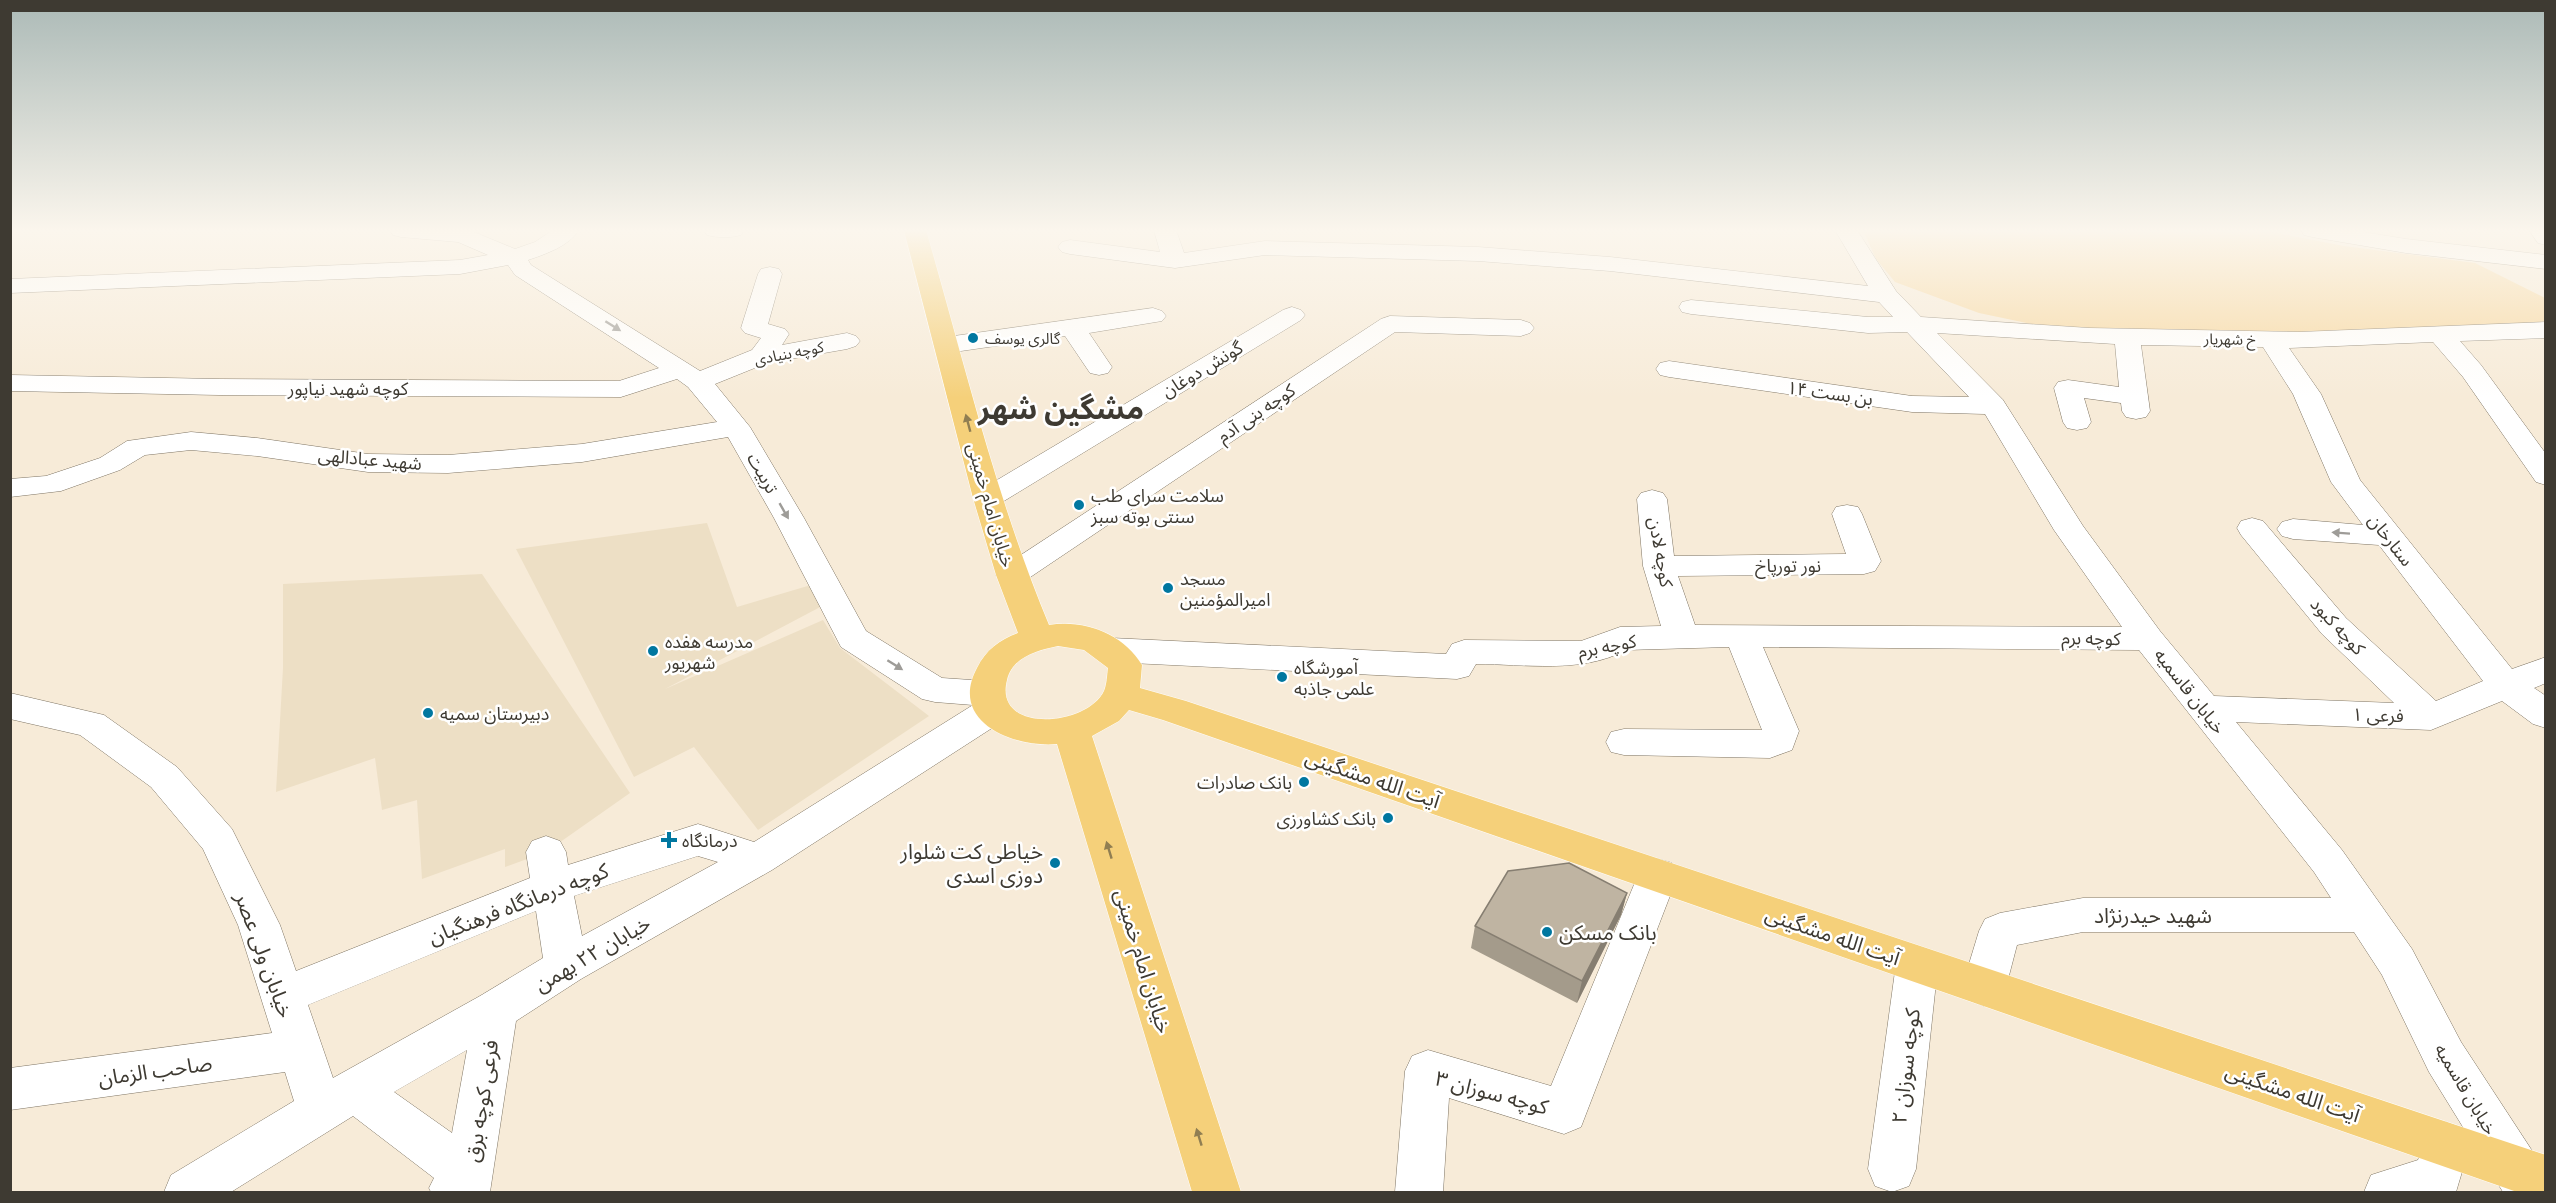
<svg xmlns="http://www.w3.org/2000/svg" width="2556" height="1203" font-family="'IBM Plex Serif','Noto Sans Arabic',serif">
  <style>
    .built { fill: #eddfc5 }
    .green { fill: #f7d8a1 }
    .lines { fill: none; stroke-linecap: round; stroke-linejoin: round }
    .minor-casing { stroke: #7f7564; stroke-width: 1 }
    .major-casing { stroke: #fff; stroke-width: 1 }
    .minor { fill: #fff; fill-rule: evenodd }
    .major { fill: #f5d07a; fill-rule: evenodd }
    .wall { fill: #a49b8b }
    .shaded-wall { fill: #867e71 }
    .building { fill: #bfb4a2; stroke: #867e71; stroke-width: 1.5 }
    .oneway { fill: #9e9c98 }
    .oneway2 { fill: #907e52 }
    .poi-dot { fill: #0077a0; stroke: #fff; stroke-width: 2 }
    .labels { text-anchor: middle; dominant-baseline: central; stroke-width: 5; stroke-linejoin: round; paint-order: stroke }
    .far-poi-label { font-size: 15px; fill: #3e3a32; stroke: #fff; text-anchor: start }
    .far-street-label { font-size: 15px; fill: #3e3a32; stroke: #fff }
    .street-label { font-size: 18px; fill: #3e3a32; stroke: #fff }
    .poi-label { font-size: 18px; fill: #3e3a32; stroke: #fff; text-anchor: start }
    .near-street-label { font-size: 21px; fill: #3e3a32; stroke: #fff }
    .near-poi-label { font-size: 21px; fill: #3e3a32; stroke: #fff; text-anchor: end }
    .town-label { font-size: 30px; font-weight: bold; fill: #3e3a32; stroke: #fff }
  </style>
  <rect width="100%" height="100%" fill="#f7ebd8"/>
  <g class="built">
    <path d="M707,523l30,84 74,-22 13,20 -159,84 158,-69 17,28 89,68 -171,114 -64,-83 -60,30 -118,-228z"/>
    <path d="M482,574l148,219 -84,59 -41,15v-18l-83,30 -5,-79 -35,10 -7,-52 -99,34 7,-124v-84z"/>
  </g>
  <path class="green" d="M1863,230h398l83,16 131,17 70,35v23l-86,11 -370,4 -110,-23 -84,-31 -19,-23z"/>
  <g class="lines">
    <g class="minor-casing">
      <g id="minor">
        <path d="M390,230h79l46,19 20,-7 18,-12h26c-10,16 -33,24 -51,30l3,5 169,106 52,-21 9,-12 -16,-5 -4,-5 17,-54 3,-5 9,-2 9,2 3,5 -14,50 17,5 4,5 -7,11 65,-12 9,3 4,5 -4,5 -9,3 -80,14 -52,21 35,43 54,91 62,113 76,47 44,3 13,4 5,9 -3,5 5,2 5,9 -5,9 -234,151 -191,109 -65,42 -26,171h-59l-2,-4 5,-10 -81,-62 -122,76h-67l7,-17 123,-74 -9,-29 -275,38v-42l262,-35 -34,-108 -35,-76 -52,-62 -71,-52 -70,-16v-26l94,22 73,52 55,62 48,96 16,46 234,-93 -4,-26 6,-11 14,-5 14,5 6,11 2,13 130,-41 56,18 219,-137 -38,-3 -13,-3 -81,-52 -67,-129 -46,-81 -146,25 -134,11 -80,-1 -111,-16 -66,-6 -46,5 -25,15 -59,21 -51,6v-18l36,-3 54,-18 27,-17 64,-9 66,6 111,16 80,1 134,-11 135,-22 -29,-35 -11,-8 -56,18 -402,-2 -209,-4v-16l209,4 400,2 40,-13 -144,-93 -7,-10 -48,9 -450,19v-14l450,-19 28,-5 -30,-13 -57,-5 -8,-2zM698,856l20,6 -136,74 -8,-40zM536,911l7,47 -63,38 -147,82 -25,-73zM467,1050l-15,83 -58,-41z"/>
        <path d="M704,230h40l-3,5c-11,3 -23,3 -34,0z"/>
        <path d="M1154,230h22l8,23 81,-12 213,6 132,10 258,29 -33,-56h22l39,61 25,26 168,11 210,4 247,-10v16l-86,3 21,24 65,89v31l-10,-3 -73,-105 -30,-35 -144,6 32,46 39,86 152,189 34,-12v26l-12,5 12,8v32l-13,-4 -31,-23 -71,29 -195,-8 106,128 70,99 49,93 85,130v20h-43l-74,-120 -47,-97 -28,-43h-271l-66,13 -11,42 -7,13 -15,6 -15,-6 -7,-13 17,-56 6,-12 15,-6 83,-15h248l-17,-26 -175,-222 -376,-3 36,84 -7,19 -22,8 -146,-3 -13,-3 -5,-10 5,-10 13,-3 138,1 -33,-83 -103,3c-44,24 -102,14 -150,14l-7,12 -12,3 -346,-17 -12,-4 -5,-8 5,-8 12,-4 335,16 6,-10 12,-4 117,1 39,-14 41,-1 -18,-60 -6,-67 4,-6 11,-3 11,3 4,6 7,57 172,-2 -14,-40 4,-7 11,-2 11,2 4,7 19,47 -6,10 -11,3 -186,2 17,49 427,2 -68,-97 -69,-116 -73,-2 -243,-35 -9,-2 -4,-6 4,-6 9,-2 243,35 57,1 -62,-65 -39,1 -177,-19 -9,-2 -3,-5 3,-5 9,-2 177,17h25l-14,-15 -269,-31 -132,-10 -213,-6 -90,13 -105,-14 -8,-2 -4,-5 4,-5 8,-2 90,12zM1937,333l178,11 4,43 -51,-7 -10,2 -4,6 9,34 4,6 10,2 10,-2 4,-6 -7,-24 37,5 1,8 4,6 10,2 10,-2 4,-6 -9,-66 122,2 30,47 38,88 32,43 -70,-6 -11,3 -5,7 5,7 11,3 86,6 104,136 -47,20 -90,-83 -83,-97 -11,-3 -11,3 -4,7 4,7 81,99 72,69 -180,-7 -54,-65 -77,-105 -80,-126z"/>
        <path d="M2301,230h50l55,9 140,16v14l-140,-16 -94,-16 -8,-2z"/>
        <path d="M2529,230h17v15l-8,-2z"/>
        <path d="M1292,307l9,3 4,5 -4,5 -302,184 -11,3 -11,-3 -4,-6 4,-6 306,-182z"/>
        <path d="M1153,308l9,3 4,5 -4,5 -73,12 23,34 -4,6 -9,2 -9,-2 -25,-37 -118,17 -9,-2 -4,-6 4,-6 9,-2z"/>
        <path d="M1390,316l131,4 9,3 4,5 -4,5 -9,3 -126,-4 -372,250 -11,3 -11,-3 -5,-7 5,-7 380,-249z"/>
        <path d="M1658,859l14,4 6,12 -97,252 -17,7 -115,-36 -6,94h-48l10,-121 7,-15 16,-6 123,36 87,-211 6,-12z"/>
        <path d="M1917,946l15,5 6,13 -22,205 -7,17 -17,6 -17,-6 -7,-17 28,-205 6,-13z"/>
        <path d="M2446,1122l17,7 7,16 -14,47h-92l7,-17 47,-15 11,-31z"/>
      </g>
    </g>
    <g class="major-casing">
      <path id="major" d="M904,230h22c38,132 70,268 123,395 35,-6 75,9 93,40l-2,23 46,13 1360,454v37h-29l-1354,-472 -34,-10 -10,11 -27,15 149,456h-49l-135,-448c-43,4 -109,-22 -80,-76 9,-18 22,-28 41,-35l-22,-58 -23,-77zM1058,646l26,4 24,18c-1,7 -1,16 -4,23 -17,36 -111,43 -97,-11 5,-23 31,-30 51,-34z"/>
    </g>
    <use href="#minor" class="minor"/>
    <use href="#major" class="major"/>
  </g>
  <path class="wall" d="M1627,893l-6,22 -44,88 -106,-55 4,-22z"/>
  <path class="shaded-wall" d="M1627,893l-6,22 -44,88 5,-22z"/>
  <path class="building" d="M1569,863l58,30 -45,88 -107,-55 33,-55z"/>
  <defs><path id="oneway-solid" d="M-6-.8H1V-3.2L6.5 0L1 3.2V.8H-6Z" transform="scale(1.5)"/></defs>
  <g class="oneway">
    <use href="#oneway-solid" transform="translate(613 326) rotate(32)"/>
    <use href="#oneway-solid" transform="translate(784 511) rotate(60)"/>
    <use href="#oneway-solid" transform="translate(2341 533) rotate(-176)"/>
    <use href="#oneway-solid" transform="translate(895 665) rotate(32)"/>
  </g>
  <g class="oneway2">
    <use href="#oneway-solid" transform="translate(968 423) rotate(-105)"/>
    <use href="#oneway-solid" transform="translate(1109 850) rotate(-107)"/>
    <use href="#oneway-solid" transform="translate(1199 1137) rotate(-107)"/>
  </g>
  <linearGradient id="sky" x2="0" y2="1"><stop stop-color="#acbab7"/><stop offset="0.58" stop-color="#fbf6ed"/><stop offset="1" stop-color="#fbf6ed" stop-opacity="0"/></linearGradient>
  <rect width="2556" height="398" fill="url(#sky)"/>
  <g class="poi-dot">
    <circle cx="973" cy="338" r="6"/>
    <circle cx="1079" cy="505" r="6"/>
    <circle cx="1168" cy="588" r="6"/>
    <circle cx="653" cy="651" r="6"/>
    <circle cx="1282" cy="677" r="6"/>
    <circle cx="428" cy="713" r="6"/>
    <circle cx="1304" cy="782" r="6"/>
    <circle cx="1388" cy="818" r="6"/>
    <path d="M666 831h6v6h6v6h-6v6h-6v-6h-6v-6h6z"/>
    <circle cx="1055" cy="863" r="6"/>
    <circle cx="1547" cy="932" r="6"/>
  </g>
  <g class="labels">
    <g class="far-poi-label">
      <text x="985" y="338">گالری یوسف</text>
    </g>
    <g class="far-street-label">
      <text transform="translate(2230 339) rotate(1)">خ شهریار</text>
      <text transform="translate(789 353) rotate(-11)">کوچه بنیادی</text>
    </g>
    <g class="street-label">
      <text transform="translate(1202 369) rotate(-31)">گونش دوغان</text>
      <text x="348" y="388">کوچه شهید نیاپور</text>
      <text transform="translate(1830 393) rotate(8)">بن بست ۱۴</text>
      <text transform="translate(1256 413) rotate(-34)">کوچه بنی آدم</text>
      <text transform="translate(370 459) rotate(5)">شهید عبادالهی</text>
      <text transform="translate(763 473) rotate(60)">تربیت</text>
      <text transform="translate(991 505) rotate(74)">خیابان امام خمینی</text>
      <text transform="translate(2391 540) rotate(52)">ستارخان</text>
      <text transform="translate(1661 552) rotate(80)">کوچه لادن</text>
      <text x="1788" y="565">نور تورپاخ</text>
      <text transform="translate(2338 626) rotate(47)">کوچه کبود</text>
      <text transform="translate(2091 638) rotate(1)">کوچه برم</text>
      <text transform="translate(1607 646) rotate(-11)">کوچه برم</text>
      <text transform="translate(2190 691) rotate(52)">خیابان قاسمیه</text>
      <text transform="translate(2378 715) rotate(2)">فرعی ۱</text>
      <text transform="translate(2466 1089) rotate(59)">خیابان قاسمیه</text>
    </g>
    <g class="poi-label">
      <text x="1091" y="495">سلامت سرای طب<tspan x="1091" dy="21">سنتی بوته سبز</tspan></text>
      <text x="1180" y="578">مسجد<tspan x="1180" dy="21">امیرالمؤمنین</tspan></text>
      <text x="665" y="641">مدرسه هفده<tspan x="665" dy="21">شهریور</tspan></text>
      <text x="1294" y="667">آمورشگاه<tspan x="1294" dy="21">علمی جاذبه</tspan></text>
      <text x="440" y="713">دبیرستان سمیه</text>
      <text x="1292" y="782" text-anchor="end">بانک صادرات</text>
      <text x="1376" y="818" text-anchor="end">بانک کشاورزی</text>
      <text x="682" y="840">درمانگاه</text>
    </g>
    <g class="near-street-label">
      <text transform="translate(1373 778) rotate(19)">آیت الله مشگینی</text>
      <text transform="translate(518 903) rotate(-21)">کوچه درمانگاه فرهنگیان</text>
      <text x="2153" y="915">شهید حیدرنژاد</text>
      <text transform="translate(1833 935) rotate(19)">آیت الله مشگینی</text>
      <text transform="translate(592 953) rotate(-30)">خیابان ۲۲ بهمن</text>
      <text transform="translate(265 955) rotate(70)">خیابان ولی عصر</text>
      <text transform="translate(1144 961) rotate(73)">خیابان امام خمینی</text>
      <text transform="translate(1905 1066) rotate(-83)">کوچه سوزان ۲</text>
      <text transform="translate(155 1070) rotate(-8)">صاحب الزمان</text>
      <text transform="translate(1492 1092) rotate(15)">کوچه سوزان ۳</text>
      <text transform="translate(2293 1092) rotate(19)">آیت الله مشگینی</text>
      <text transform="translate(481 1101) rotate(-81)">فرعی کوچه برق</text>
    </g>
    <g class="near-poi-label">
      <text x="1043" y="851">خیاطی کت شلوار<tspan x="1043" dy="24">دوزی اسدی</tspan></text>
      <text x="1559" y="932" text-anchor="start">بانک مسکن</text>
    </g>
    <g class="town-label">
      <text x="1061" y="407">مشگین شهر</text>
    </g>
  </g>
  <rect width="2556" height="1203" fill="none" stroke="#3e3a32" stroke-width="24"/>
</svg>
